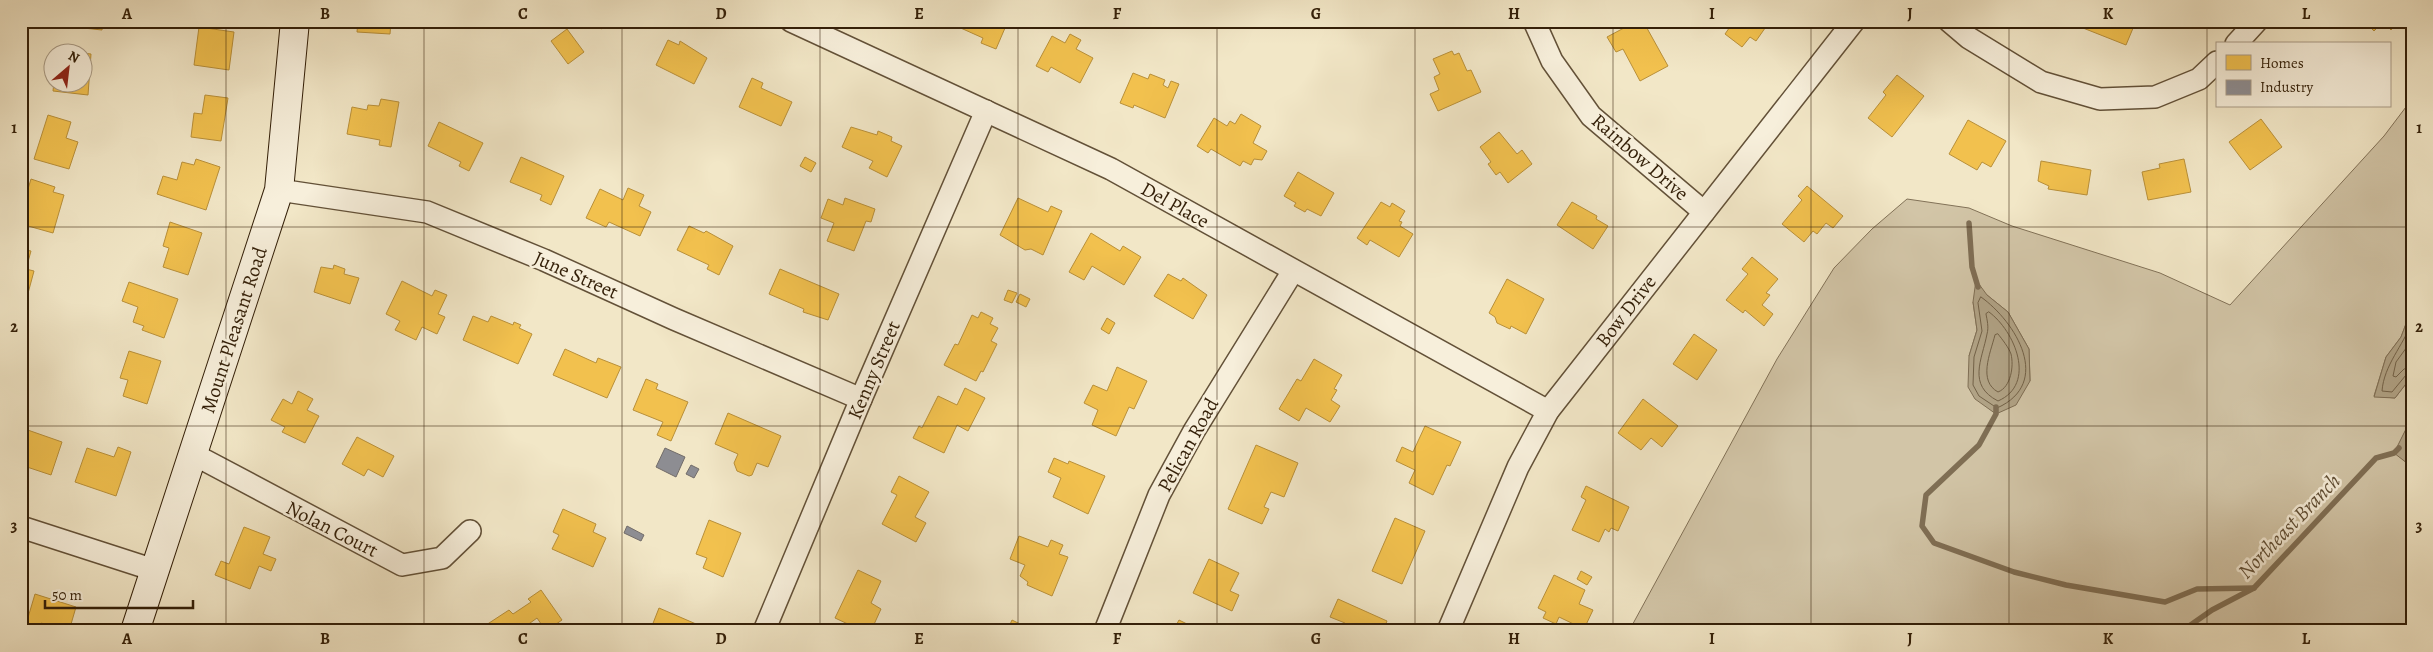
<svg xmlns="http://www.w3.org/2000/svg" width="2433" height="652" font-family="Alegreya,serif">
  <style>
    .green { fill: #d2c5a7; stroke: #827258; fill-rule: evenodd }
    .water { fill: #b1a386; stroke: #7f6e54 }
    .homes { fill: #f2c14e; stroke: #b99039 }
    .industry { fill: #8d8d92; stroke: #726c69 }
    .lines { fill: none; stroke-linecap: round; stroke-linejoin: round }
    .shore { stroke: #726147; stroke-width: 1 }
    .stream { stroke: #7f6e54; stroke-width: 5.5 }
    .street-casing { stroke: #635138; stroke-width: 24 }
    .secondary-casing { stroke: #331f08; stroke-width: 30 }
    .street { stroke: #f7efdb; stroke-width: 21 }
    .secondary { stroke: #f7efdb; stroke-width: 28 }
    .grid { fill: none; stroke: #331f08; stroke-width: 1; stroke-opacity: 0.55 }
    .labels { text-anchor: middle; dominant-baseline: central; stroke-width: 5; stroke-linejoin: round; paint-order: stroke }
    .street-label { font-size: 20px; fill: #331f08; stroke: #f7efdb }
    .water-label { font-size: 21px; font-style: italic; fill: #5f4d34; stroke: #f7efdb }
    .neatline { fill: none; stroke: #331f08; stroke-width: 2 }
    .grid-label { font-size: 16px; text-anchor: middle; font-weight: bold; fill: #331f08 }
  </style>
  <rect width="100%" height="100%" fill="#f2e7c7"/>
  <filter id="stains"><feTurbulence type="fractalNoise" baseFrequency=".004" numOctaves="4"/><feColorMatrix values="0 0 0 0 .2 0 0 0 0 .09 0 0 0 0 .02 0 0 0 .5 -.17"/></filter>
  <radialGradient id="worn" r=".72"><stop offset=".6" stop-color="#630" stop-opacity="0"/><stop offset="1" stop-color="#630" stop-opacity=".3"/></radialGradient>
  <path class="green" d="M2412,99v209l-11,29 -15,20 -12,39 21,2 17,-22v41l-17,36 17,14v164h-783l148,-272 57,-91 38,-39 35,-30 62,9 43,18 148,47 70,32 154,-169zM1987,295l21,17 21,37 1,32 -61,-25 8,-26 -4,-28z"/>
  <g class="water">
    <path d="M1976,280l11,15 21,17 21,37 1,32 -14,24 -20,9 -21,-15 -7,-12 1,-31 8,-26 -4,-28z"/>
    <path d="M2412,308v68l-17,22 -21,-1 12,-40 15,-20z"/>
    <path d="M2412,417v50l-18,-14z"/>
  </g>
  <g class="homes">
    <path d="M65,21h38l-1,9 -37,-4z"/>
    <path d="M358,21h33l-1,13 -33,-2z"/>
    <path d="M596,21h17l-12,8z"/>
    <path d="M956,21h52l-12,28 -15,-6 2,-5 -29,-13z"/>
    <path d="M1637,21h6l25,45 -28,15 -17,-32 -7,3 -9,-15z"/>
    <path d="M1734,21h36l-14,20 -6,-4 -8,10 -17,-13z"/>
    <path d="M2086,21h50l-10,24 -43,-17z"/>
    <path d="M2364,21h33l1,2 -7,7 -8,-8 -9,9z"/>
    <path d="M199,27l35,5 -5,38 -35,-5z"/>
    <path d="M567,29l17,23 -16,12 -17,-23z"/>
    <path d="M1070,34l11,6 -5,9 17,9 -13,25 -29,-16 -3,5 -12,-6 16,-30 13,7z"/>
    <path d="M668,40l11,5 1,-4 27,17 -13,26 -38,-19z"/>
    <path d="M58,50l23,2h-24z"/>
    <path d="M1452,51l2,4 5,-2 8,18 4,-1 10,22 -43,19 -8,-17 9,-4 -5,-13 6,-3 -7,-15z"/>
    <path d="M82,53l9,1 -3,41 -35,-4 1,-9h28z"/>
    <path d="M1133,73l15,6 2,-5 15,6 -2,5 5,3 3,-7 8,3 -14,34 -31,-13 -1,3 -13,-5z"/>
    <path d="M1897,75l27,21 -32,41 -24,-19 18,-23 -3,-3z"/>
    <path d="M752,78l11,5 -2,5 31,14 -11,24 -42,-19z"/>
    <path d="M205,95l23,3 -7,43 -30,-4 3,-24 8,1z"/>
    <path d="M381,99l18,3 -8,45 -12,-2 1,-5 -33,-6 5,-27 15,3 1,-5 11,1z"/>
    <path d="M1241,114l20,12 -8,17 14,8 -5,9 -8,-1 -3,6 -8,-4 -3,5 -29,-17 -3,4 -11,-7 17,-28 13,8 3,-5 5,3z"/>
    <path d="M48,115l23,7 -5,16 12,4 -9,27 -35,-10z"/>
    <path d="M2261,119l21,28 -32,23 -21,-28z"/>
    <path d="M1968,120l38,21 -15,26 -9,-5 -5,8 -28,-16z"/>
    <path d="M439,122l44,21 -14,28 -10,-5 2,-4 -33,-16z"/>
    <path d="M851,127l26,8 1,-4 14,6 -1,4 11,5 -15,31 -18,-9 4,-7 -31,-14z"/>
    <path d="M1499,132l18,22 5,-4 10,14 -24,19 -8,-11 -4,3 -8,-11 3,-2 -11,-15z"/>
    <path d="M521,157l43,19 -13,29 -11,-5 2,-5 -32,-13z"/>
    <path d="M805,157l11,6 -5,9 -11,-6z"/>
    <path d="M196,159l24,8 -14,43 -49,-16 6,-18 14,4 5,-18 12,3z"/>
    <path d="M2184,159l7,33 -43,8 -6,-28 18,-4 -1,-4z"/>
    <path d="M2041,161l50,9 -4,25 -39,-6 1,-3 -11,-5z"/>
    <path d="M1298,172l36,21 -13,23 -14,-7 -2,3 -11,-6 2,-3 -12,-7z"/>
    <path d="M31,179l24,8 -2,5 11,3 -11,38 -32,-9v-12z"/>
    <path d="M1807,186l36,30 -10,12 -7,-5 -9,11 -4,-3 -9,11 -22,-18 20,-24 -4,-4z"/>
    <path d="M628,188l16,7 -5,11 12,6 -11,24 -31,-14 -3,5 -20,-9 14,-29 23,11z"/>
    <path d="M845,198l30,11 -4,13 -5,-1 -12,30 -27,-10 7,-18 -13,-5 7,-19 15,6z"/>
    <path d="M1018,198l30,14 3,-6 11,5 -19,44 -12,-6 -6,1 -25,-15z"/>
    <path d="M1381,202l9,5 2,-4 13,8 -6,10 3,1 -2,4 13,8 -14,23 -29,-17 -3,5 -10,-7z"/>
    <path d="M1572,202l25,14 -1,3 12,7 -15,23 -36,-24z"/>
    <path d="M170,222l32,11 -14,42 -25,-8 6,-19 -6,-2z"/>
    <path d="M689,226l15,7 2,-2 27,15 -14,29 -12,-6 2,-4 -32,-15z"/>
    <path d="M1091,233l29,18 3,-5 18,11 -17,28 -32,-19 -8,14 -15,-8z"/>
    <path d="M21,249l10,2 -5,18 8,2 -7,26 -6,-2z"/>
    <path d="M1752,257l26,22 -12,14 4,2 -8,10 11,9 -9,12 -19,-16 -2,3 -17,-13 22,-26 -6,-5z"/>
    <path d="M334,265l11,4 -1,5 15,4 -9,26 -36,-12 7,-25 12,2z"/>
    <path d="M780,269l59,25 -11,26 -25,-8 1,-3 -35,-15z"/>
    <path d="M1168,274l13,7 2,-3 24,17 -14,24 -39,-23z"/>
    <path d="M1507,279l37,20 -18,35 -15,-8 -1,3 -13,-6 -2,-6 -6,-4z"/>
    <path d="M402,281l30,15 3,-6 12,5 -9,19 7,3 -8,17 -15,-7 -6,13 -21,-10 5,-9 -14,-7z"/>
    <path d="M129,282l49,17 -14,39 -22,-8 2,-4 -11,-4 5,-15 -16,-6z"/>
    <path d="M1008,290l9,3 -5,10 -8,-3z"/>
    <path d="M1020,294l10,5 -4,8 -10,-5z"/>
    <path d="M981,312l12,6 -3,6 8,4 -7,13 6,3 -14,28 -2,-1 -5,10 -32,-16 11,-21 3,1 14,-30 6,3z"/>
    <path d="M473,316l15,6 3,-6 22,9 1,-3 7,3 -2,3 13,6 -14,30 -55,-24z"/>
    <path d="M1107,318l8,5 -6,11 -8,-5z"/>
    <path d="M1694,334l23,16 -20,30 -24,-16z"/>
    <path d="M565,349l31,14 2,-5 23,9 -14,31 -54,-23z"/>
    <path d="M129,351l32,10 -14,43 -24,-8 5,-16 -8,-2z"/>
    <path d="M1314,359l28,16 -8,14 3,1 -6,10 9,6 -10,16 -24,-14 -7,13 -20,-12 18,-30 4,2z"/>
    <path d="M1117,367l30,14 -13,28 -5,-2 -13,29 -24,-11 6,-15 -14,-7 9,-18 14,6z"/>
    <path d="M646,379l12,5 -2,5 32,13 -17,39 -14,-6 6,-13 -30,-12z"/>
    <path d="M965,388l20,10 -17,33 -11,-6 -13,28 -31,-15 6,-12 3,2 16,-32 19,9z"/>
    <path d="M298,391l15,8 -6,11 12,6 -14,27 -23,-11 3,-5 -14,-7 12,-21 9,5z"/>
    <path d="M1643,399l35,27 -16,21 -11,-9 -10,12 -23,-17z"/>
    <path d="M728,413l53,23 -13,31 -11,-4 -5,12 -3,1 -12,-5 -3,-8 4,-9 -23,-10z"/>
    <path d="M1425,426l36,16 -11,24 -3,-1 -14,30 -24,-12 6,-13 -19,-9 6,-14 11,5z"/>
    <path d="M22,428l40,14 -11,33 -30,-10z"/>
    <path d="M357,437l37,19 -11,21 -15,-8 -4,7 -22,-12z"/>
    <path d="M1256,445l42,18 -14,34 -13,-5 -7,15 5,2 -7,15 -34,-15z"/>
    <path d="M118,447l13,5 -15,44 -41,-14 12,-34 27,9z"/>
    <path d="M1054,458l14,6 1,-3 36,15 -17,38 -35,-17 8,-19 -13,-6z"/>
    <path d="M899,476l30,16 -14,25 11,6 -10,19 -34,-18 15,-29 -6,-3z"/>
    <path d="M1586,486l43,21 -11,24 -7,-3 -2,4 -4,-3 -6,13 -27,-12 14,-30 -5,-3z"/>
    <path d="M563,509l33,15 -3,8 13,6 -13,29 -41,-18 7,-14 -6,-3z"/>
    <path d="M1395,518l30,13 -23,53 -30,-13z"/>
    <path d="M709,520l32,13 -18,44 -20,-9 4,-10 -11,-4z"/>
    <path d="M244,527l26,10 -7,17 13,5 -5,12 -12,-5 -9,23 -35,-14 6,-14 8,3z"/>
    <path d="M1019,536l29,11 3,-7 12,5 -4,9 9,3 -16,39 -25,-11 1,-3 -8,-6 5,-11 -15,-6z"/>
    <path d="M1209,559l30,14 -9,18 9,4 -7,16 -39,-18z"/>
    <path d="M858,570l23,11 -10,22 10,6 -10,22h-8l-28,-13z"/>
    <path d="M1581,571l11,6 -5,8 -10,-6z"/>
    <path d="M1554,575l31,15 -6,14 14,6 -9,19 -25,-12 -3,7 -13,-6 3,-6 -8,-4z"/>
    <path d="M541,590l21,30 -16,11 -9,-13 -18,13h-29l-4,-6 23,-15 4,4 18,-12 -3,-3z"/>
    <path d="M35,594l41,13 -7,24 -28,-8 -2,8h-15z"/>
    <path d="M1338,599l49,22 -4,10h-41l3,-8 -15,-6z"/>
    <path d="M659,608l44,19 -1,4h-52z"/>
    <path d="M1012,620l22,11h-27z"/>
    <path d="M1179,620l22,11h-28z"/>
    <path d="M429,627h26v4h-25z"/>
  </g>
  <g class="industry">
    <path d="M665,448l20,9 -9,20 -20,-10z"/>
    <path d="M691,465l8,4 -5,9 -8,-4z"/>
    <path d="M627,526l17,9 -3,6 -17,-8z"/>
  </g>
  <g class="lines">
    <g class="shore">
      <path d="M1981,297c35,25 72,86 16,111l-18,-12 -6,-11 1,-28 8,-26 -4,-28z"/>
      <path d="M1989,312c26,19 48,72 9,89 -31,-16 -16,-41 -11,-67 2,-7 0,-14 -1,-20z"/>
      <path d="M2412,322c-9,24 -28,43 -30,69l10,1 14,-17 6,-1"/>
      <path d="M1998,334c4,5 11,14 13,20 3,12 0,33 -13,38 -20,-11 -8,-38 -3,-57z"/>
      <path d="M2412,340l-16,22 -3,14 3,1 8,-8 8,-2"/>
    </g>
    <g class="stream">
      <path d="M1969,223l3,44 6,20"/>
      <path d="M1996,407v7l-17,31 -53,50 -4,31 12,17 80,29 52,13 99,17 32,-13 57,-1"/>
      <path d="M2182,631l30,-21 42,-22 122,-130 18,-5 5,-5"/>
    </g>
    <g class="street-casing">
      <g id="street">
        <path d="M791,21l320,148 437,242"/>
        <path d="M1534,21l18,40 39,55 113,96"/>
        <path d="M1949,21l20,17 72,44 59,17 55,-2 44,-18 18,-17"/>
        <path d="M2236,44l21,-23"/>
        <path d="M279,190l148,22 117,48 130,59 187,80"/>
        <path d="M193,454l209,111 40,-7 28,-27"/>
        <path d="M21,527l133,43"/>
        <path d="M764,631l97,-232 125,-288"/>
        <path d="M1105,631l54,-136 35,-64 99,-160"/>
        <path d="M1448,631l70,-164 30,-56 306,-390"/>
      </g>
    </g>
    <g class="secondary-casing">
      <path id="secondary" d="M135,631l144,-441 16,-169"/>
    </g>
    <use href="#street" class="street"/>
    <use href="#secondary" class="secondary"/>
  </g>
  <path class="grid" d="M226,21v610M424,21v610M622,21v610M820,21v610M1018,21v610M1217,21v610M1415,21v610M1613,21v610M1811,21v610M2009,21v610M2207,21v610M21,227h2391M21,426h2391"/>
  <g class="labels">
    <g class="street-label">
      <text transform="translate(1640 157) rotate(41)">Rainbow Drive</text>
      <text transform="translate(1175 205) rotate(29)">Del Place</text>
      <text transform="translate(576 275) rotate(24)">June Street</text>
      <text transform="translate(1626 311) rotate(-52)">Bow Drive</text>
      <text transform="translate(234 330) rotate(-72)">Mount Pleasant Road</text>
      <text transform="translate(874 370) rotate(-67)">Kenny Street</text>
      <text transform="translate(1188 445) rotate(-61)">Pelican Road</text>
      <text transform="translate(332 529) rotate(27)">Nolan Court</text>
    </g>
    <g class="water-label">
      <text transform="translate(2289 526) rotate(-46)">Northeast Branch</text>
    </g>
  </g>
  <rect width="2433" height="652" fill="none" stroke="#f2e7c7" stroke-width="55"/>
  <rect x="2216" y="42" width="175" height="65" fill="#f7efdb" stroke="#a99c87"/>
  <rect x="2226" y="55" width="25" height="15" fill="#f2c14e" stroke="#a99c87"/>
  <text x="2260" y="68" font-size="15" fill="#331f08">Homes</text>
  <rect x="2226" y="80" width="25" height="15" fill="#8d8d92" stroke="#a99c87"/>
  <text x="2260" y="92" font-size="15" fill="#331f08">Industry</text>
  <g transform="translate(68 68) rotate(28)"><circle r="24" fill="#f7efdb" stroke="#a99c87"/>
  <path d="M0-4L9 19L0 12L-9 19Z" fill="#8f2418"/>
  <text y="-8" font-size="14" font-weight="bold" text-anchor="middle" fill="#331f08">N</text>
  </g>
  <path d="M45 600v8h148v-8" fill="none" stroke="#331f08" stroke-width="2.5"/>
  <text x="52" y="600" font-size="15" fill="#331f08" stroke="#f7efdb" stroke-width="4" paint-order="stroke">50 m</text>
  <rect x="28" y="28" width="2378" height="596" class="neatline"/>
  <g class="grid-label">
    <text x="127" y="19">A</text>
    <text x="325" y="19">B</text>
    <text x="523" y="19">C</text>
    <text x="721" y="19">D</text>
    <text x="919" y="19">E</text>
    <text x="1117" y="19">F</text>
    <text x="1316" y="19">G</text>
    <text x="1514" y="19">H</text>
    <text x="1712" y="19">I</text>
    <text x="1910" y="19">J</text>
    <text x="2108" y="19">K</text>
    <text x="2306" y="19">L</text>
    <text x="14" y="133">1</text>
    <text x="2419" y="133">1</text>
    <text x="14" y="332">2</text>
    <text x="2419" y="332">2</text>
    <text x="14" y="531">3</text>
    <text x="2419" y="531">3</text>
    <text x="127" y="644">A</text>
    <text x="325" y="644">B</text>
    <text x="523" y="644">C</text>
    <text x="721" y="644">D</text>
    <text x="919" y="644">E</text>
    <text x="1117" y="644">F</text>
    <text x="1316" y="644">G</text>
    <text x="1514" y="644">H</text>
    <text x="1712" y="644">I</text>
    <text x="1910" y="644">J</text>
    <text x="2108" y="644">K</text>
    <text x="2306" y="644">L</text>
  </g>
  <rect width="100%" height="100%" filter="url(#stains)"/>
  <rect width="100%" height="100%" fill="url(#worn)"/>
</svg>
